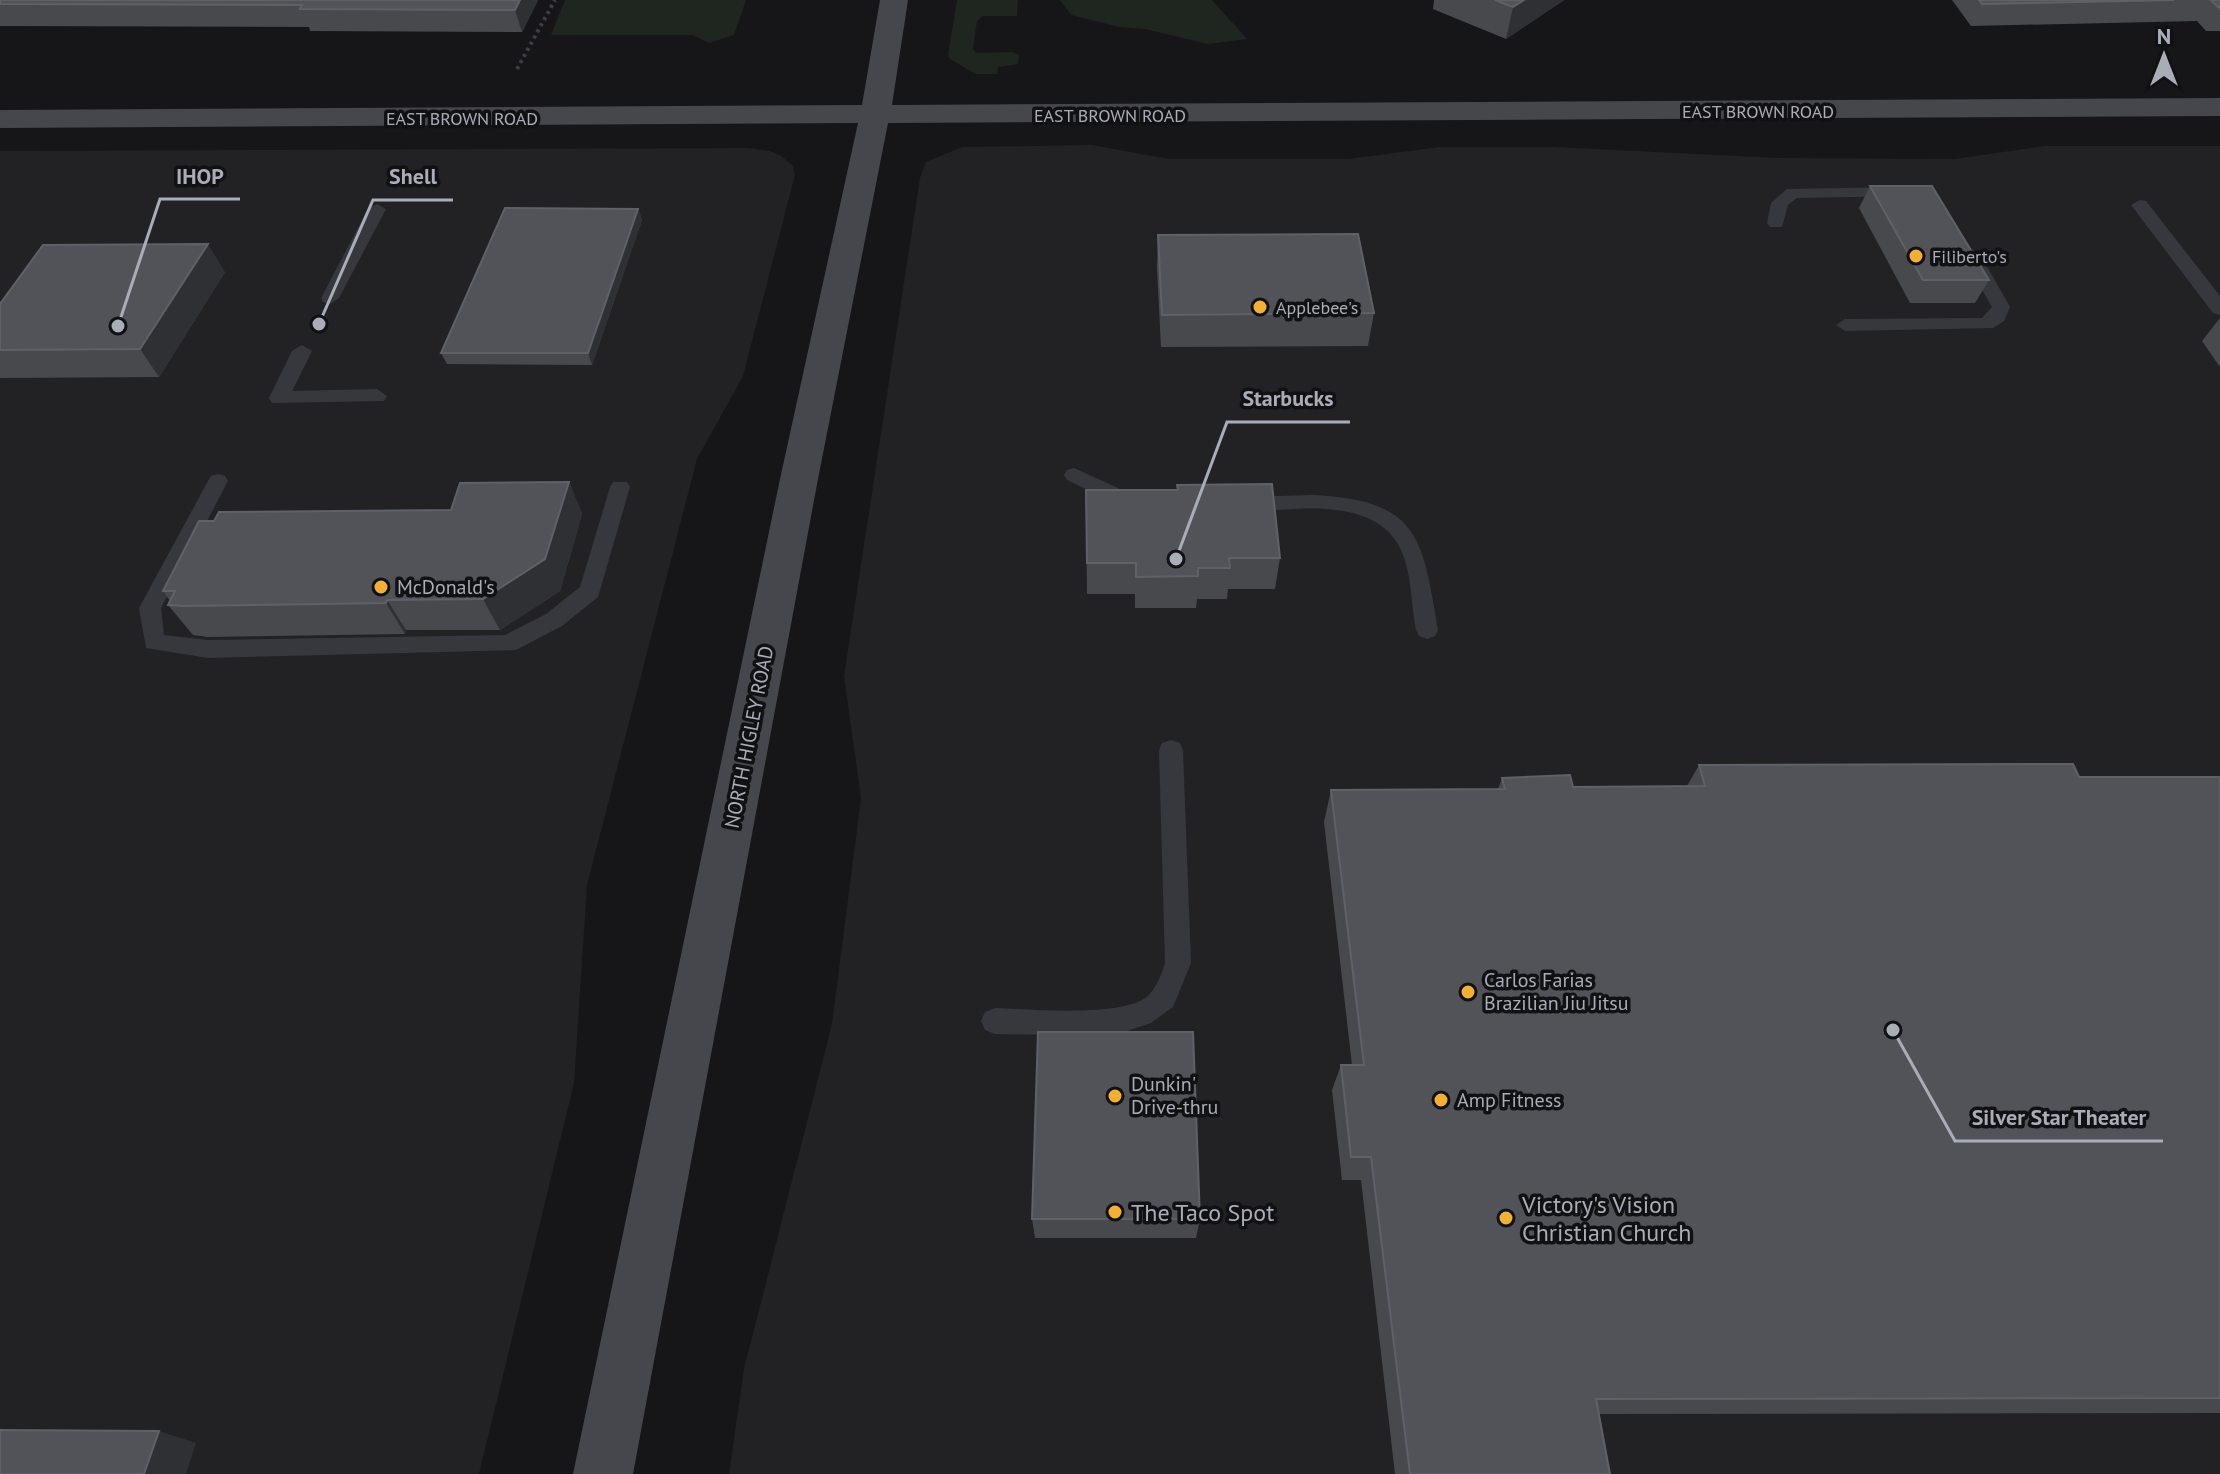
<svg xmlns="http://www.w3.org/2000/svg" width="2220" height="1474" font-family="'PT Sans',sans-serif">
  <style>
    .built { fill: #222225 }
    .green { fill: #1e261f }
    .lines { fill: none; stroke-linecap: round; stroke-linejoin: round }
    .path { stroke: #3d3f44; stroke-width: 4; stroke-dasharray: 3 4; stroke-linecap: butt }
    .lane { fill: #37383d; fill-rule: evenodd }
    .secondary { fill: #45474d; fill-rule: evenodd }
    .wall { fill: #47494d }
    .shaded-wall { fill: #2f3033 }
    .building { fill: #525359; stroke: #5f6168; stroke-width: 2 }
    .poi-dot { fill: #f2b134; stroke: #111113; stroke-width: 3 }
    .labels { text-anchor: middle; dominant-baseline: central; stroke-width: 7; stroke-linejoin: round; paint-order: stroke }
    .far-street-label { font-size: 18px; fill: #a8adb8; stroke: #111113 }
    .far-poi-label { font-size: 18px; fill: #a8adb8; stroke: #111113; text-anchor: start }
    .poi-label { font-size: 20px; fill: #a8adb8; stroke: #111113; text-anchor: start }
    .street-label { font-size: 20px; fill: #a8adb8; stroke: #111113 }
    .near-poi-label { font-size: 24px; fill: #a8adb8; stroke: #111113; text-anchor: start }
    .leader { fill: none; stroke: #a8adb8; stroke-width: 3 }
    .callout-dot { fill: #a8adb8; stroke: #111113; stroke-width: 3 }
    .callout-label { font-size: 22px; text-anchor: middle; font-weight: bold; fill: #a8adb8; stroke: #111113; stroke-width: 7; stroke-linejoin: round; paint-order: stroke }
  </style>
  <rect width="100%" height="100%" fill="#161618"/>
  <g class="built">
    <path d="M1092,145l77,14h179l92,-12h114l224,11 177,1 89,-13h176v1328h-1491l15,-105 88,-345 29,-226 -17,-122 76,-498 6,-16 36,-15z"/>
    <path d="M748,148l22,3 11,5 12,10 2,9 -52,201 -46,83 -110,426 -13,198 -95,391h-479v-1323z"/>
  </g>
  <g class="green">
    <path d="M565,0h181l-12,35 -25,8 -16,-8h-142z"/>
    <path d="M957,0h61l-1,16h-34l-6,5 -4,28 3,4 37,-1 6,3 -1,9 -20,3 -1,7h-21l-26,-15 -2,-5z"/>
    <path d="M1060,0h152l35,39 -39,5 -63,-15 -26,-2 -48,-12z"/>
  </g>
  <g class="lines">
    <path class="path" d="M517,69l38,-69"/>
    <g class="lane">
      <path d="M1900,187l6,1 3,4 -3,4 -109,2 -9,7 -6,22h-12l-3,-4 4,-20 16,-14z"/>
      <path d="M2140,200l6,1 74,95v19l-7,-2 -82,-108z"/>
      <path d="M377,204l9,5 -47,89 -9,6 -7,-2 -2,-4 47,-89z"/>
      <path d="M1971,249l9,5 30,53 -6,14 -11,7 -148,3 -9,-6 9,-6 137,-1 10,-11 -30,-53z"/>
      <path d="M302,345l10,6 -20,40 85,-2 10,7 -3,5 -112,2 -3,-5 23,-47z"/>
      <path d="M1074,468l66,30 4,5 -4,5h-14l-59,-28 -3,-5 3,-5z"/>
      <path d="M218,474l7,2 3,5 -67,127 3,27 44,5 297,-5 41,-21 34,-27 30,-100 3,-5h14l3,5 -32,110 -36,29 -46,24 -308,8 -62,-10 -7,-40 69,-127 3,-5z"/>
      <path d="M1312,495c108,5 110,42 126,135l-3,6 -8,3 -8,-3 -3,-6c-5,-25 -4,-56 -15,-80 -26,-56 -110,-40 -159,-37l-7,-3 -4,-5 4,-5 7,-3z"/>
      <path d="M1171,740l9,3 3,7 8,213 -18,44 -22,16 -27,9 -69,3 -60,-1 -10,-4 -4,-9 4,-9 10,-4c34,1 128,10 153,-12 9,-9 13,-21 17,-33l-6,-213 3,-7z"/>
    </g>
    <path class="secondary" d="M880,0h28l-16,105 1328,-7v18l-1332,7 -70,356 -185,995h-60l207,-995 78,-356 -858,5v-18l862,-5z"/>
  </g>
  <g class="wall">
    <path d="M0,0h538l-16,32 -212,-1 -1,-4 -309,-1z"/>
    <path d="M1434,0h130l-58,39 -73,-30z"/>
    <path d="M1952,0h268v31h-14l-9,-10 -226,5z"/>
    <path d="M1870,186l119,94 -14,23h-65l-51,-95z"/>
    <path d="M638,209l4,11 -50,145 -145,-1 -6,-11z"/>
    <path d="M1158,235l216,78 -6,33 -207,1 -4,-79z"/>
    <path d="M225,272l-66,105 -159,1v-74z"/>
    <path d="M2220,318v49l-18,-26z"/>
    <path d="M569,482l13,32 -22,77 -60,39h-94l-1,4 -197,3 -15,-2 -25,-30 2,-4 -7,-10 288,-81z"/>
    <path d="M1086,490l194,68 -5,31h-47l-1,10h-30l-1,9h-61v-14h-48z"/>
    <path d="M1699,765l380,12h141v636l-622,1 12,60h-215l-34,-294h-19l-10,-90 9,-25h11l-28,-243 7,-32 167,-1 4,-11 71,9 114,-1z"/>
    <path d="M1032,1219h168l-4,19h-161z"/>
  </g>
  <g class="shaded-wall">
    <path d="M520,0h18l-16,32 -7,-22z"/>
    <path d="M1524,0h40l-58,39 7,-32z"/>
    <path d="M638,209l4,11 -50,145 -4,-12z"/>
    <path d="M208,244l17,28 -66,105 -19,-28z"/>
    <path d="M569,482l13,32 -22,77 -60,39 -17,-31z"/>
    <path d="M387,600l19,30 -1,4 -19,-31z"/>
    <path d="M159,1431l37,12 -10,31h-42z"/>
  </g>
  <g class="building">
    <path d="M0,0h520l-5,10 -215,-1 2,-4 -302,-1z"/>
    <path d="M1495,0h29l-11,7z"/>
    <path d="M1979,0h195l-192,4z"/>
    <path d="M2211,0h9v9z"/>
    <path d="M1870,186h62l57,94h-66z"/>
    <path d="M505,208l133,1 -50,144h-147z"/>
    <path d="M1358,234l16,79 -212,2 -4,-80z"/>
    <path d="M208,244l-68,105 -140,1v-46l43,-59z"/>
    <path d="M569,482l-24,77 -62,40 -96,1 -1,3 -203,3 -15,-1 7,-14h-12l36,-70h15l5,-9 232,-2 9,-27z"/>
    <path d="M1272,484l8,74h-51l1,10h-32v8l-62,1v-14h-49l-1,-73h92l-1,-5z"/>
    <path d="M2073,764l6,13h141v621l-624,1 14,75h-200l-39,-317h-20l-10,-92h23l-33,-275 174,-1 -3,-11 68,-3 3,12 132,-1 -6,-21z"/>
    <path d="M1038,1032h155l7,187h-168z"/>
    <path d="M0,1430l159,1 -15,43h-144z"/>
  </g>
  <g class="poi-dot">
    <circle cx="1916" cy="256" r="8"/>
    <circle cx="1260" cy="307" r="8"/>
    <circle cx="381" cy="587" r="8"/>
    <circle cx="1468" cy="992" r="8"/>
    <circle cx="1115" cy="1096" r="8"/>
    <circle cx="1441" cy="1100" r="8"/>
    <circle cx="1115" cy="1212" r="8"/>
    <circle cx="1506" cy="1218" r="8"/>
  </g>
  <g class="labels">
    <g class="far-street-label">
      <text x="1758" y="111">EAST BROWN ROAD</text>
      <text x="1110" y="115">EAST BROWN ROAD</text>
      <text x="462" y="118">EAST BROWN ROAD</text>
    </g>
    <g class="far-poi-label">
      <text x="1932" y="256">Filiberto's</text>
      <text x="1276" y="307">Applebee's</text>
    </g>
    <g class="poi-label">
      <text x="397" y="587">McDonald's</text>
      <text x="1484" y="980">Carlos Farias<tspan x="1484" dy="23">Brazilian Jiu Jitsu</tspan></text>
      <text x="1131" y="1084">Dunkin'<tspan x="1131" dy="23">Drive-thru</tspan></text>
      <text x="1457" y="1100">Amp Fitness</text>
    </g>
    <g class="street-label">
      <text transform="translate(749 737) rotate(-79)">NORTH HIGLEY ROAD</text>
    </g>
    <g class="near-poi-label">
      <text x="1522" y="1204">Victory's Vision<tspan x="1522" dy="28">Christian Church</tspan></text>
      <text x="1131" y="1212">The Taco Spot</text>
    </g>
  </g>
  <path class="leader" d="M118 326L160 199H240M319 324L373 200H453M1176 559L1227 422H1350M1893 1030L1955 1141H2163"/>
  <g class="callout-dot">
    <circle cx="118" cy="326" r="8"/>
    <circle cx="319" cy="324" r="8"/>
    <circle cx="1176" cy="559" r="8"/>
    <circle cx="1893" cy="1030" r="8"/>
  </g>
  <g class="callout-label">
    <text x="200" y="184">IHOP</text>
    <text x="413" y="184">Shell</text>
    <text x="1288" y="406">Starbucks</text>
    <text x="2059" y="1125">Silver Star Theater</text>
  </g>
  <g transform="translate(2164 56)" stroke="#111113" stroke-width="6" paint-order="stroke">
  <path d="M0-6L14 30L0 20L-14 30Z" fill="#a8adb8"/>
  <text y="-12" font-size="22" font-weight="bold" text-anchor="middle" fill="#a8adb8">N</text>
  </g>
</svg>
